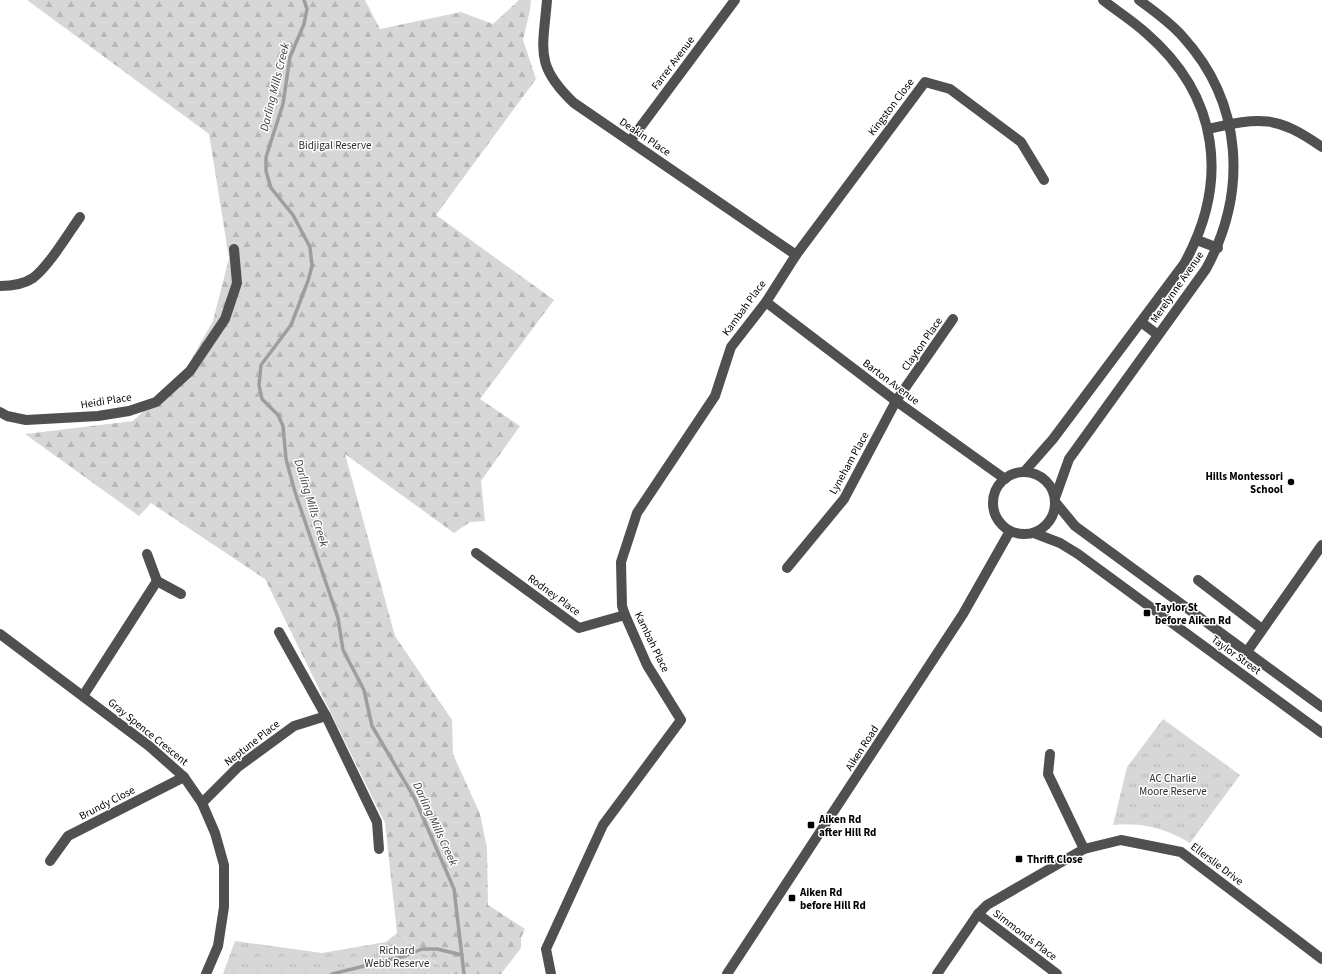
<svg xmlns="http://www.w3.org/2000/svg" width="1322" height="974" font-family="'Source Sans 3',sans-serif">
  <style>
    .forest { fill: url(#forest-firs) }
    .park { fill: url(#park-tufts) }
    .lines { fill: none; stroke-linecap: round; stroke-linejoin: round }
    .stream { stroke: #9e9e9e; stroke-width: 3.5 }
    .minor { stroke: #505050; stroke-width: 10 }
    .poi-dot { fill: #000; stroke: #fff; stroke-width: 1.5 }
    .labels { text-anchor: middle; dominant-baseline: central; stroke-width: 3; stroke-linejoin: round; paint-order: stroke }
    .street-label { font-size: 11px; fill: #000; stroke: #fff }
    .park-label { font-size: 11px; fill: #2e2e2e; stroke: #fff }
    .poi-label { font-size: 11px; font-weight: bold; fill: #000; stroke: #fff; text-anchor: start }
    .water-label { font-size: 12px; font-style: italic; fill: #3f3f3f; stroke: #fff }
  </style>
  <defs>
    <pattern id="forest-firs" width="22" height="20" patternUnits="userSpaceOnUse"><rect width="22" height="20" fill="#d7d7d7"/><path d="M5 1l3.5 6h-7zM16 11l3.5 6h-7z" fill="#b7b7b7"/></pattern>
    <pattern id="park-tufts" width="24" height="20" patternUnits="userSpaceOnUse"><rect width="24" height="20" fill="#d7d7d7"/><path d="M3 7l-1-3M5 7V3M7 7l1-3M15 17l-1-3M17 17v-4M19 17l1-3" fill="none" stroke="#b7b7b7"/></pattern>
  </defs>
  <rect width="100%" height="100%" fill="#fff"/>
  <path class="forest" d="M27,0h338l15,29 81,-17 32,12 26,-24h12l-1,10 -7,30 13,39 -100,136 118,85 -74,99 40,27 -39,55 4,40 -15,1 -16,11 -109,-79 50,182 57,84 1,34 27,60 7,34 1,57 37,24 -4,9v10l-20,26h-50l-54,-41 -12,-110 -120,-244 -114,-76 -12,13 -114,-82 108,-13 50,-47 30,-53 16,-63 -20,-124z"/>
  <g class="park">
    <path d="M1163,719l77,56 -50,68c-26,-15 -47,-21 -77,-18l14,-58z"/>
    <path d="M397,933l54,41h-228l12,-33 87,12 64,-11z"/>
  </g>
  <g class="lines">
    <g class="stream">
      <path d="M304,0l3,9 -3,15 -14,33 -7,47 -17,53v14l5,17 22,27 17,32 2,19 -4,15 -17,44 -30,40 -2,20 3,14 16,16 5,11 3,33 9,33 43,126 5,32 21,40 8,36 43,73 39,90 10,85"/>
      <path d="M332,974l73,-18 17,-7h15l25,6"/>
    </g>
    <g class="minor">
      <path d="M547,0c-4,50 -13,65 27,103l222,152"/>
      <path d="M1208,129c53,-12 68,-14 114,18"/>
      <path d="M630,141l105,-141"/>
      <path d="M1197,240l21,8"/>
      <path d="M0,286c10,0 24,-2 33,-8 16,-12 35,-44 47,-61"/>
      <path d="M766,302l130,99 109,78"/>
      <path d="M1141,322l17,13"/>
      <path d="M0,412l7,4 19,4 72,-4 31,-5 27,-9 34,-31 35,-52 12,-36 -3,-34"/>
      <path d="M1024,472l29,-33 131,-175c46,-83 35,-168 -38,-231 -13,-12 -29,-22 -43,-33"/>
      <circle cx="1024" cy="503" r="31"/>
      <path d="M1055,498l14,-39 137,-190c42,-77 37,-166 -23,-232 -12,-14 -29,-26 -44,-37"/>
      <path d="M1056,503l19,23 247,181"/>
      <path d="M1034,533l26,10 18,11 244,179"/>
      <path d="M476,553l103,75 46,-13"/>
      <path d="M147,554l10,27"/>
      <path d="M787,568l57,-69 52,-98 57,-82"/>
      <path d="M1198,580l64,49"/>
      <path d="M279,632l47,84 51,106 2,27"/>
      <path d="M0,634l149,112 35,31 18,26 13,30 9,32v42l-6,39 -12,28"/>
      <path d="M1246,653l76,-108"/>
      <path d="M83,696l74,-115 24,13"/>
      <path d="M1050,754l-2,20 36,75"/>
      <path d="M202,803l36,-36 56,-41 32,-10"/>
      <path d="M50,861l18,-25 116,-59"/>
      <path d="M978,914l79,60"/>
      <path d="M551,974l-5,-25 57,-124 78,-105 -34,-55 -22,-50 -3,-9 -1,-44 16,-49 78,-117 16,-49 35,-45 30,-47 129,-173 25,7 71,53 23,38"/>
      <path d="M727,974l236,-360 47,-83"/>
      <path d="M937,974l41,-60 9,-9 97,-56 37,-9 60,12 141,107"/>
    </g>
  </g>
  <g class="poi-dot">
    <circle cx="1291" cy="482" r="4"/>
    <rect x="1143" y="609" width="8" height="8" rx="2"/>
    <rect x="807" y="821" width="8" height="8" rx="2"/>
    <rect x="1015" y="855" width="8" height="8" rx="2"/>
    <rect x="788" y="894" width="8" height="8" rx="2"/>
  </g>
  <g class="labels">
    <g class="street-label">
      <text transform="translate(673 63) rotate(-53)">Farrer Avenue</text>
      <text transform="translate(891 107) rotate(-53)">Kingston Close</text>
      <text transform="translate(645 137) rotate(34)">Deakin Place</text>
      <text transform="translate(1177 287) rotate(-55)">Merelynne Avenue</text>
      <text transform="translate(744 308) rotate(-54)">Kambah Place</text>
      <text transform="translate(922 344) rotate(-55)">Clayton Place</text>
      <text transform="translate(891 382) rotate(37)">Barton Avenue</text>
      <text transform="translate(106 401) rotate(-9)">Heidi Place</text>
      <text transform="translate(849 463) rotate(-61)">Lyneham Place</text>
      <text transform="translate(554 595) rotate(36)">Rodney Place</text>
      <text transform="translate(652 642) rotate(64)">Kambah Place</text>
      <text transform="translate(1236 655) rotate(36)">Taylor Street</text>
      <text transform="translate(148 732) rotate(39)">Gray Spence Crescent</text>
      <text transform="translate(252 743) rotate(-38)">Neptune Place</text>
      <text transform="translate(862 748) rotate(-57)">Aiken Road</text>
      <text transform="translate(107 803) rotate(-27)">Brundy Close</text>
      <text transform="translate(1217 864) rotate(37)">Ellerslie Drive</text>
      <text transform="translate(1025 935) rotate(37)">Simmonds Place</text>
    </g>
    <g class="park-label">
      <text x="335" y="145">Bidjigal Reserve</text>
      <text x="1173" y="778">AC Charlie<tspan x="1173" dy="13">Moore Reserve</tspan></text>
      <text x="397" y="950">Richard<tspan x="397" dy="13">Webb Reserve</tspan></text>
    </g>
    <g class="poi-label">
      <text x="1283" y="476" text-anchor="end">Hills Montessori<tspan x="1283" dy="13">School</tspan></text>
      <text x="1155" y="607">Taylor St<tspan x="1155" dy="13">before Aiken Rd</tspan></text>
      <text x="819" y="819">Aiken Rd<tspan x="819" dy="13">after Hill Rd</tspan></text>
      <text x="1027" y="859">Thrift Close</text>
      <text x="800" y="892">Aiken Rd<tspan x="800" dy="13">before Hill Rd</tspan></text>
    </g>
    <g class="water-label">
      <text transform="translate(275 87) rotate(-76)">Darling Mills Creek</text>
      <text transform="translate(311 503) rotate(73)">Darling Mills Creek</text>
      <text transform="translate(435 824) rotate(65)">Darling Mills Creek</text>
    </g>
  </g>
</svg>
